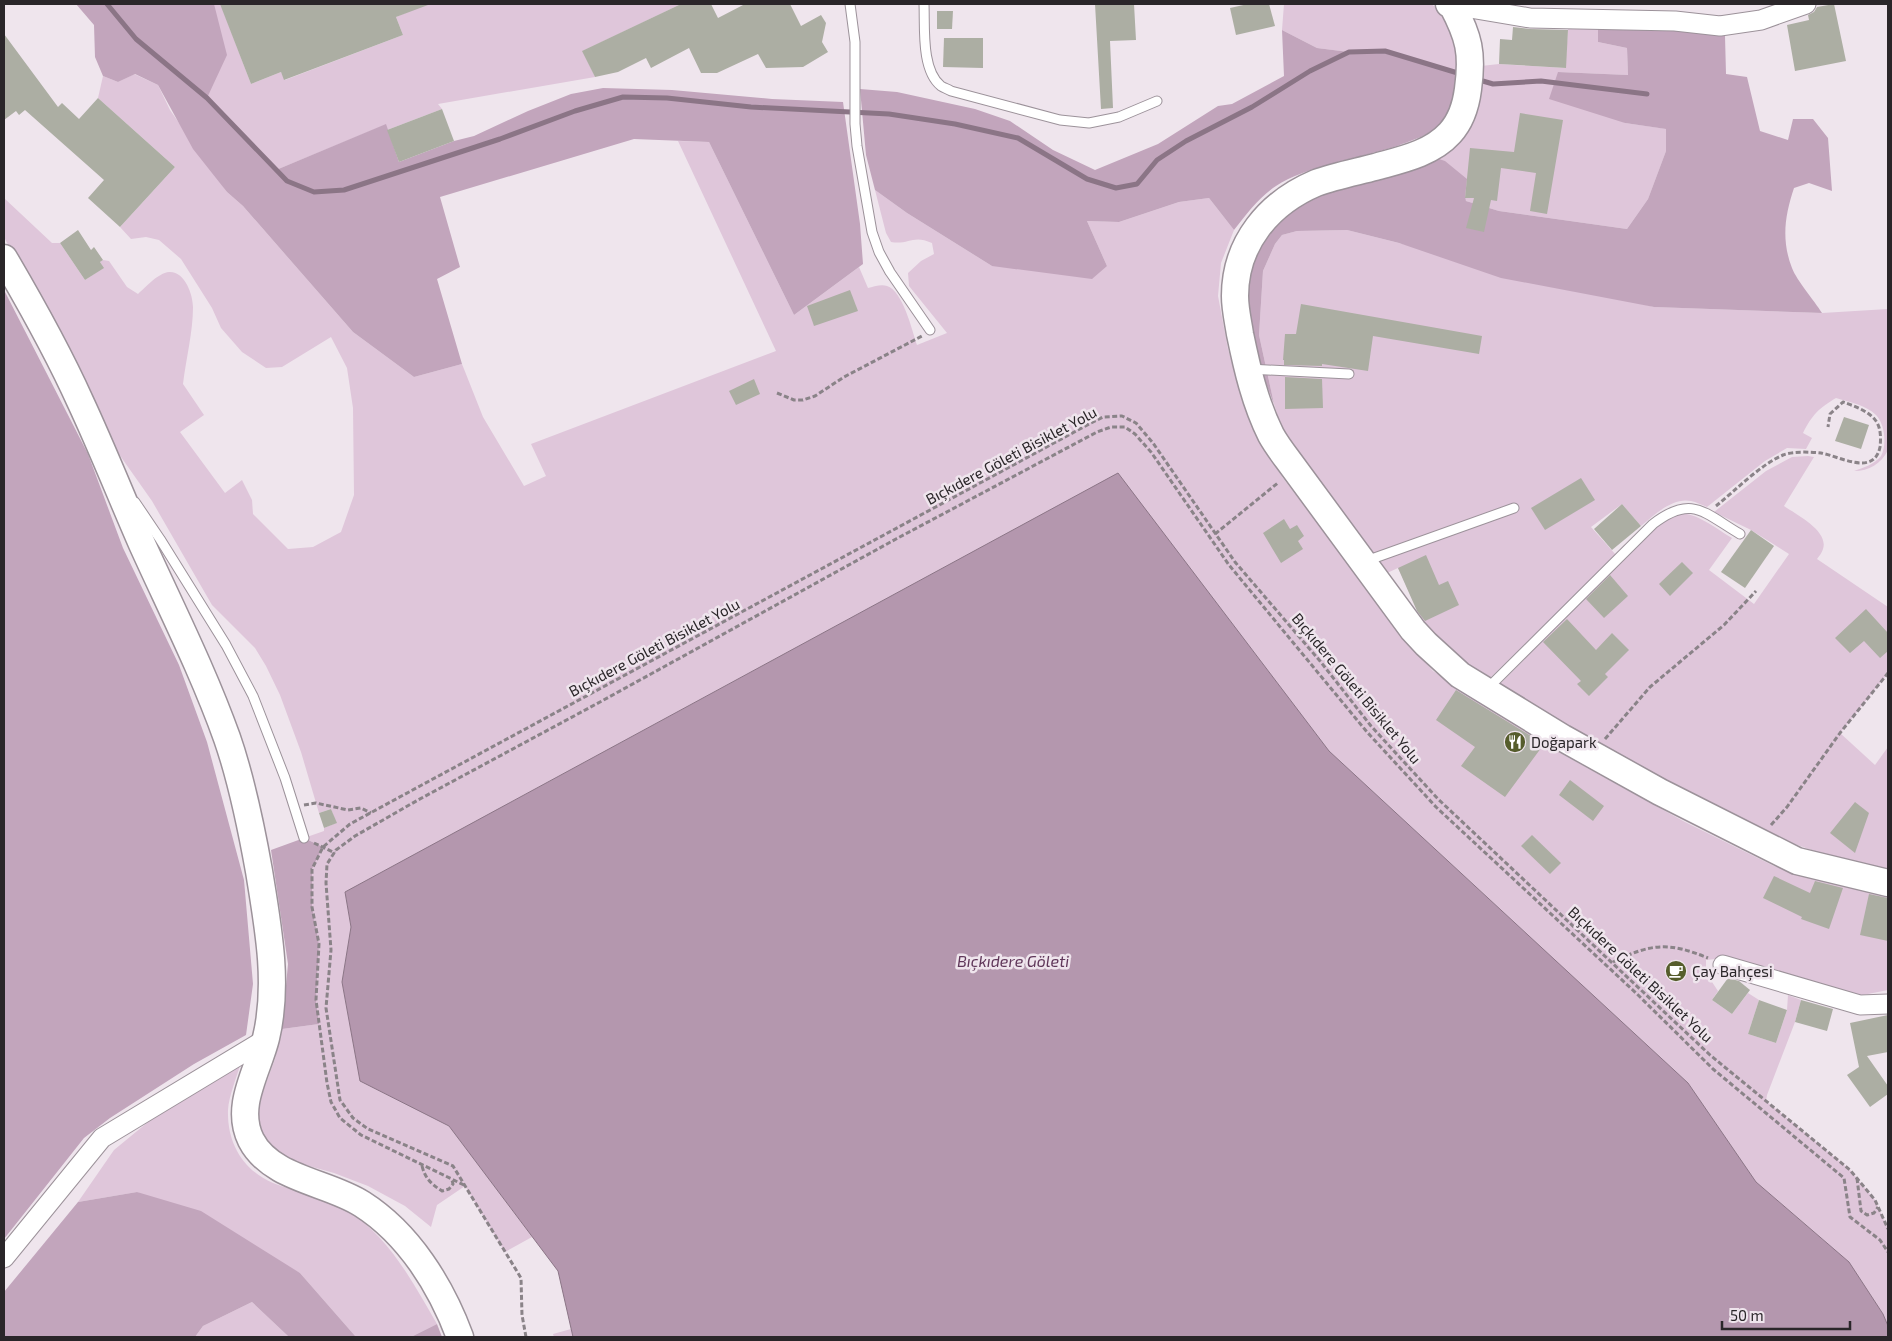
<svg xmlns="http://www.w3.org/2000/svg" width="1892" height="1341" font-family="'Exo 2',sans-serif">
  <style>
    .green { fill: #dfc6da }
    .forest { fill: #c2a5bc }
    .water { fill: #b497ae; stroke: #8b7586 }
    .lines { fill: none; stroke-linecap: round; stroke-linejoin: round }
    .stream { stroke: #8b7586; stroke-width: 5 }
    .building { fill: #acaea3 }
    .lane-casing { stroke: #9c929a; stroke-width: 11 }
    .street-casing { stroke: #9c929a; stroke-width: 21 }
    .secondary-casing { stroke: #9c929a; stroke-width: 29 }
    .path { stroke: #8a8388; stroke-width: 3; stroke-dasharray: 5 2.5; stroke-linecap: butt }
    .lane { stroke: #fff; stroke-width: 9 }
    .street { stroke: #fff; stroke-width: 19 }
    .secondary { stroke: #fff; stroke-width: 26 }
    .labels { text-anchor: middle; dominant-baseline: central; stroke-width: 5; stroke-linejoin: round; paint-order: stroke }
    .street-label { font-size: 15px; fill: #2a2629; stroke: #efe5ed }
    .poi-label { font-size: 15px; fill: #2a2629; stroke: #efe5ed; text-anchor: start }
    .water-label { font-size: 16px; font-style: italic; fill: #60375a; stroke: #efe5ed }
  </style>
  <rect width="100%" height="100%" fill="#efe5ed"/>
  <g class="green">
    <path d="M107,4h117l-3,1 30,79 30,-12 4,8 118,-45 -7,-18 30,-13h255l-98,47 12,26 -157,27 4,5 -55,21 -2,-5 -109,45 -69,-72z"/>
    <path d="M1284,4h147c12,7 24,24 27,38 2,10 2,22 2,32l-75,-23 -36,1 -32,-4 -35,-18z"/>
    <path d="M1567,27l31,1v14l29,6 1,27 -70,-3 67,51 42,6 -1,22 -18,48 -21,30 -128,-18 -33,-10 -33,-44 48,-91 18,-2 66,4 3,-38z"/>
    <path d="M134,74l24,11 12,25 57,82 16,14 110,126 61,45 48,-13 21,53 41,69 22,-10 -15,-32 245,-93 -98,-210 31,1 85,173 65,-48 9,21c5,-1 13,-4 19,-2 16,5 25,44 30,59l30,-12 -38,-47 -1,-13 13,-12 13,-7 -2,-11c-19,-9 -23,2 -41,-1l-5,-9 -11,-43 32,23 85,53h115l-20,-45 32,1 60,-20 30,-4 25,32 -13,33 -3,33 10,53 15,52 11,30 29,47 123,162 27,31 111,73 141,78 89,44 70,20 44,11v93l-25,5 -26,-2 -112,-35 -19,2v13l12,18 -6,9 20,14 16,-21 11,7 -11,34 28,9 11,-33 1,-15 13,5 -6,22 -28,73 -1,6 84,69 25,30 13,29v97l-5,-12 -34,-52 -93,-80 -68,-99 -359,-332 -211,-277 -773,418 6,35 -9,55 18,98 89,46 83,111 -27,15 -40,-66 -28,19 -6,22 -26,-21 -37,-20 -34,-13 -50,-14 -20,-20 -6,-24 1,-13 16,-43 7,-30 37,-5 -3,-24 3,-56 -7,-37v-38l11,-22 -19,-9 20,-7v-3l12,-5 -5,-14 -12,4 -18,-61 -21,-57 -14,-29 -11,-18 -43,-43 -60,-104 -50,-71 -98,-193v-39l48,45h8l25,37 18,-12 -3,-6 3,-2 6,1 18,26 11,7c8,-7 20,-21 31,-22 16,-1 24,23 24,35 0,25 -7,52 -10,77l21,31 -24,17 45,61 17,-13 10,20 1,14 35,35 25,-2 28,-15 13,-37 -1,-87 -6,-40 -16,-31 -49,30 -16,1 -24,-16 -21,-24 -9,-20 -31,-49 -22,-19 -13,-3 -15,2 -11,-12 55,-60 -77,-69 5,-22 15,6z"/>
    <path d="M1347,230l307,77 168,6 66,-4v141c-7,14 -19,21 -34,21 9,-3 21,-7 27,-15 6,-11 4,-32 -5,-41 -10,-10 -27,-13 -40,-17 -17,10 -24,17 -33,35l9,5 -6,11 -19,-1 -22,13 -58,46c-5,-2 -11,-5 -16,-6 -18,-4 -37,14 -50,25l-19,-22 -31,23 25,28 -128,125 -29,-21 -36,-37 -25,-54 -11,5 -104,-141 -9,-28 -15,-69 4,-64 12,-27 7,-9 15,-4z"/>
    <path d="M1808,456l6,1 -30,49c13,9 45,25 39,43 -1,4 -4,7 -6,10l71,48v66l-48,60 35,32 13,-18v124c-139,-27 -269,-115 -390,-185l158,-159c8,-5 16,-12 25,-13 15,-2 38,17 51,24l-23,32 45,34 35,-50 -38,-24 -37,-18 52,-41 26,-14z"/>
    <path d="M241,1062c-4,15 -12,33 -13,48 -1,33 15,60 45,73 23,9 50,13 72,26 44,27 67,72 92,115l-26,13h-55l-56,-64 -163,-81 -59,10 36,-52 45,-37z"/>
    <path d="M252,1302l37,35h-94l8,-11z"/>
    <path d="M571,1329l2,8h-19l-1,-3z"/>
  </g>
  <g class="forest">
    <path d="M76,4h138l13,51 -20,43 69,72 110,-46 13,38 55,-21 20,-5 54,-25 43,-17 32,-6 69,2 100,9 71,3 17,122 3,40 -69,51 -85,-173 -75,-3 -194,58 20,70 -23,12 25,85 -48,13 -61,-45 -110,-126 -16,-14 -34,-43 -35,-64 -23,-11 -17,8 -15,-6 -8,-19 -1,-32z"/>
    <path d="M1598,28l87,1 40,7 1,38 21,3 13,54 28,9 5,-21h20l15,19 4,53 -23,-8 -15,5c-9,27 -13,52 -2,80 5,13 22,32 30,45l-168,-6 -153,-29 -102,-35 -52,-13 -50,1 -15,4 -7,9 -12,27 -4,64 15,69 -21,-54 -7,-68 19,-52 46,-35 122,-38 12,4 22,18 -2,18 1,4 33,10 128,18 21,-30 18,-48v-22l-41,-6 -76,-24 9,-27 70,3 -1,-27 -29,-6z"/>
    <path d="M1282,30l35,18 32,4 36,-1 75,23c-3,15 -4,31 -13,43 -13,18 -37,24 -56,31 -34,10 -86,19 -115,38 -17,11 -30,29 -42,44l-25,-32 -30,4 -60,20 -32,-1 20,45 -15,13 -100,-13 -85,-53 -32,-23 -9,-35 -6,-66 37,3 78,17 35,12 43,29 42,20 63,-26 60,-38 14,-2 52,-28z"/>
    <path d="M4,290l84,164 35,94 56,117 28,77 37,138 9,104 -7,51 -52,29 -84,54 -26,20 -80,101z"/>
    <path d="M304,838l19,9 -11,22v38l7,37 -3,56 3,24 -37,5 6,-65 -17,-114z"/>
    <path d="M137,1192l64,19 99,62 56,64h-67l-37,-35 -49,24 -8,11h-191v-45l74,-90z"/>
    <path d="M437,1324l5,13h-31z"/>
  </g>
  <path class="water" d="M1118,473l211,278 359,332 68,99 93,80 34,52 5,12v11h-1315l-15,-66 -109,-145 -89,-45 -18,-99 9,-55 -6,-35z"/>
  <g class="lines">
    <g class="stream">
      <path d="M107,4l29,35 71,59 80,83 27,11 30,-2 156,-51 75,-28 48,-14 44,1 84,9 138,7 66,10 63,14 69,41 29,9 21,-4 20,-24 29,-19 66,-34 58,-36 39,-19 36,-1 76,23"/>
      <path d="M1476,79l17,5 48,-3 106,13"/>
    </g>
  </g>
  <g class="building">
    <path d="M220,4h207l1,1 -32,12 7,18 -119,45 -3,-8 -30,12z"/>
    <path d="M681,4h30l7,14 27,-14h45l11,22 20,-11 5,8 -4,19 6,10 -25,15 -37,1 -8,-14 -41,19h-16l-12,-25 -38,20 -5,-10 -28,14 -23,5 -13,-26z"/>
    <path d="M1095,4h39l2,36 -26,1 3,67 -12,1z"/>
    <path d="M1248,4h21l6,22 -39,9 -6,-27z"/>
    <path d="M1834,4l12,57 -51,10 -8,-46 22,-5 -1,-5 6,-3 3,-5z"/>
    <path d="M937,11h16l-1,18h-15z"/>
    <path d="M1513,27l17,2 38,1 -2,38 -67,-4 1,-25 12,1z"/>
    <path d="M4,34l54,73 4,-4 17,16 19,-21 77,69 -55,60 -32,-29 16,-18 -79,-70 -6,5 -3,-4 -12,9z"/>
    <path d="M944,38h39v30l-40,-1z"/>
    <path d="M442,109l12,32 -55,21 -12,-32z"/>
    <path d="M1520,113l43,7 -16,94 -17,-3 6,-38 -35,-5 -4,33 -6,-1 -7,32 -18,-4 8,-30h-9l5,-50 44,4z"/>
    <path d="M78,230l13,20 3,-3 9,13 -3,2 4,6 -19,12 -25,-37z"/>
    <path d="M850,290l8,21 -44,15 -7,-20z"/>
    <path d="M1301,304l181,32 -3,18 -106,-18 -5,35 -46,-7v2l-38,-1v-5h-1l2,-26h11z"/>
    <path d="M1285,377l37,2 1,29 -38,1z"/>
    <path d="M754,379l6,15 -24,11 -7,-14z"/>
    <path d="M1844,417l25,8 -8,24 -26,-8z"/>
    <path d="M1581,478l14,22 -50,30 -14,-22z"/>
    <path d="M1622,504l19,22 -29,24 -18,-21z"/>
    <path d="M1284,519l6,10 7,-4 7,11 -6,5 5,8 -22,14 -18,-30z"/>
    <path d="M1751,530l23,16 -29,42 -24,-16z"/>
    <path d="M1426,555l13,30 9,-4 11,24 -34,16 -8,-10 -19,-43z"/>
    <path d="M1682,562l11,11 -23,23 -11,-12z"/>
    <path d="M1610,575l18,21 -24,22 -18,-19z"/>
    <path d="M1866,609l22,24v18l-8,7 -16,-17 -14,12 -15,-15z"/>
    <path d="M1567,619l29,31 16,-17 17,17 -24,24 3,3 -19,19 -12,-12 4,-3 -38,-39z"/>
    <path d="M1456,690l88,54 -39,53 -44,-31 14,-19 -39,-27z"/>
    <path d="M1570,780l34,26 -11,15 -34,-26z"/>
    <path d="M1855,802l14,11 -14,40 -25,-20z"/>
    <path d="M331,809l6,14 -13,5 -5,-15z"/>
    <path d="M1532,835l29,28 -11,11 -29,-28z"/>
    <path d="M1774,876l36,17 5,-12 28,7 -14,41 -28,-10 1,-2 -39,-19z"/>
    <path d="M1869,894l19,4v43l-28,-6z"/>
    <path d="M1728,978l11,3 11,9 -18,24 -20,-14z"/>
    <path d="M1759,1000l28,10 -11,33 -28,-9z"/>
    <path d="M1801,1000l32,9 -6,22 -32,-9z"/>
    <path d="M1888,1015v37l-21,4 21,30v8l-18,13 -23,-32 12,-8 -9,-44z"/>
  </g>
  <g class="lines">
    <g class="lane-casing">
      <g id="lane">
        <path d="M850,4l5,38v82l2,22 15,86 7,20 11,20 40,58"/>
        <path d="M924,4c1,23 -3,66 17,82 3,2 7,3 10,5l109,29 29,3 30,-6 38,-16"/>
        <path d="M1249,369l100,5"/>
        <path d="M135,502l25,37 66,106 27,51 32,82 19,60"/>
        <path d="M1366,561l148,-53"/>
        <path d="M1487,689l166,-165c39,-30 51,-11 87,10"/>
      </g>
    </g>
    <g class="street-casing">
      <g id="street">
        <path d="M1452,5l78,13 145,3 45,5 41,-6 45,-16"/>
        <path d="M1723,965l137,40 28,-1"/>
        <path d="M4,1258l98,-120 164,-99"/>
      </g>
    </g>
    <g class="secondary-casing">
      <g id="secondary">
        <path d="M1449,4l3,1c17,32 21,48 16,84 -2,16 -7,32 -18,44 -19,21 -50,27 -75,34 -19,5 -40,9 -59,16 -47,20 -81,60 -81,113 0,13 3,25 5,38 7,34 15,69 31,101 5,9 11,17 17,25l125,170 13,14 34,31 103,63 97,54 137,69 91,22"/>
        <path d="M4,258c27,46 54,94 76,143 22,47 41,95 62,143 29,64 61,127 85,194 15,43 24,88 32,133 9,55 20,113 7,167 -8,33 -32,68 -15,102 20,39 77,42 111,64 47,30 79,82 98,133"/>
      </g>
    </g>
    <g class="path">
      <path d="M777,393l17,7h9l12,-4 29,-19 78,-41"/>
      <path d="M1716,506c20,-16 44,-41 67,-51 10,-4 28,-3 38,-2 18,3 53,24 59,-6 1,-8 1,-19 -4,-26 -7,-10 -22,-15 -33,-19l-13,12 -2,13"/>
      <path d="M1215,534l64,-52"/>
      <path d="M1605,739l45,-52 74,-62 32,-34"/>
      <path d="M304,805l12,-2 32,7 13,-2 10,5"/>
      <path d="M1771,825l16,-18 53,-74 48,-60"/>
      <path d="M314,843l21,10"/>
      <path d="M1613,962c39,-19 56,-20 95,-4"/>
      <path d="M422,1166c3,12 9,18 20,25l7,-2 4,-5 -1,-4"/>
      <path d="M1857,1178l4,33 6,4 7,-2 4,-6"/>
      <path d="M464,1185l-103,-50 -21,-17 -9,-16 -4,-19 -11,-83 3,-56 -7,-37v-38l11,-22 27,-23 70,-38 669,-362 14,-7 19,-1 14,7 17,20 82,119 85,99 51,65 67,73 272,256 140,115 25,30 13,29"/>
      <path d="M526,1337l-4,-22 -1,-37 -68,-112 -85,-37 -15,-11 -13,-18 -14,-92 5,-58 -5,-67 1,-19 9,-14 19,-14 63,-36 182,-98 296,-163 201,-107 14,-5h14l10,7 16,18 78,113 138,167 69,75 200,186 77,76 131,109 6,39 30,23 8,12"/>
    </g>
    <use href="#lane" class="lane"/>
    <use href="#street" class="street"/>
    <use href="#secondary" class="secondary"/>
  </g>
  <defs>
    <g id="restaurant-disc" transform="scale(1.125)"><circle r="9.5" fill="#565d2c" stroke="#efe5ed"/><path d="M-5-6h1v4h1v-4h1v4h1v-4h1v5L-1.5 .5V6h-2V.5L-5-1ZM5-6V6H3V1.5H1.5Q1.5-4 5-6Z" fill="#fff"/></g>
    <g id="cafe-disc" transform="scale(1.125)"><circle r="9.5" fill="#565d2c" stroke="#efe5ed"/><path d="M-5.5-4.5H6V0H3Q3 3.5 0 3.5H-2.5Q-5.5 3.5-5.5 0ZM3-3.2v2h1.7v-2ZM-6 4.5H4V6H-6Z" fill="#fff"/></g>
  </defs>
  <g fill-rule="evenodd">
    <use href="#restaurant-disc" x="1515" y="742"/>
    <use href="#cafe-disc" x="1676" y="971"/>
  </g>
  <g class="labels">
    <g class="street-label">
      <text transform="translate(1011 455) rotate(-28)">Bıçkıdere Göleti Bisiklet Yolu</text>
      <text transform="translate(654 647) rotate(-28)">Bıçkıdere Göleti Bisiklet Yolu</text>
      <text transform="translate(1357 688) rotate(50)">Bıçkıdere Göleti Bisiklet Yolu</text>
      <text transform="translate(1641 974) rotate(43)">Bıçkıdere Göleti Bisiklet Yolu</text>
    </g>
    <g class="poi-label">
      <text x="1531" y="742">Doğapark</text>
      <text x="1692" y="971">Çay Bahçesi</text>
    </g>
    <g class="water-label">
      <text x="1013" y="960">Bıçkıdere Göleti</text>
    </g>
  </g>
  <rect width="1892" height="1341" fill="none" stroke="#2a2629" stroke-width="10"/>
  <path d="M1722 1321v8h128v-8" fill="none" stroke="#2a2629" stroke-width="2.5"/>
  <text x="1730" y="1321" font-size="15" fill="#2a2629" stroke="#efe5ed" stroke-width="4" paint-order="stroke">50 m</text>
</svg>
